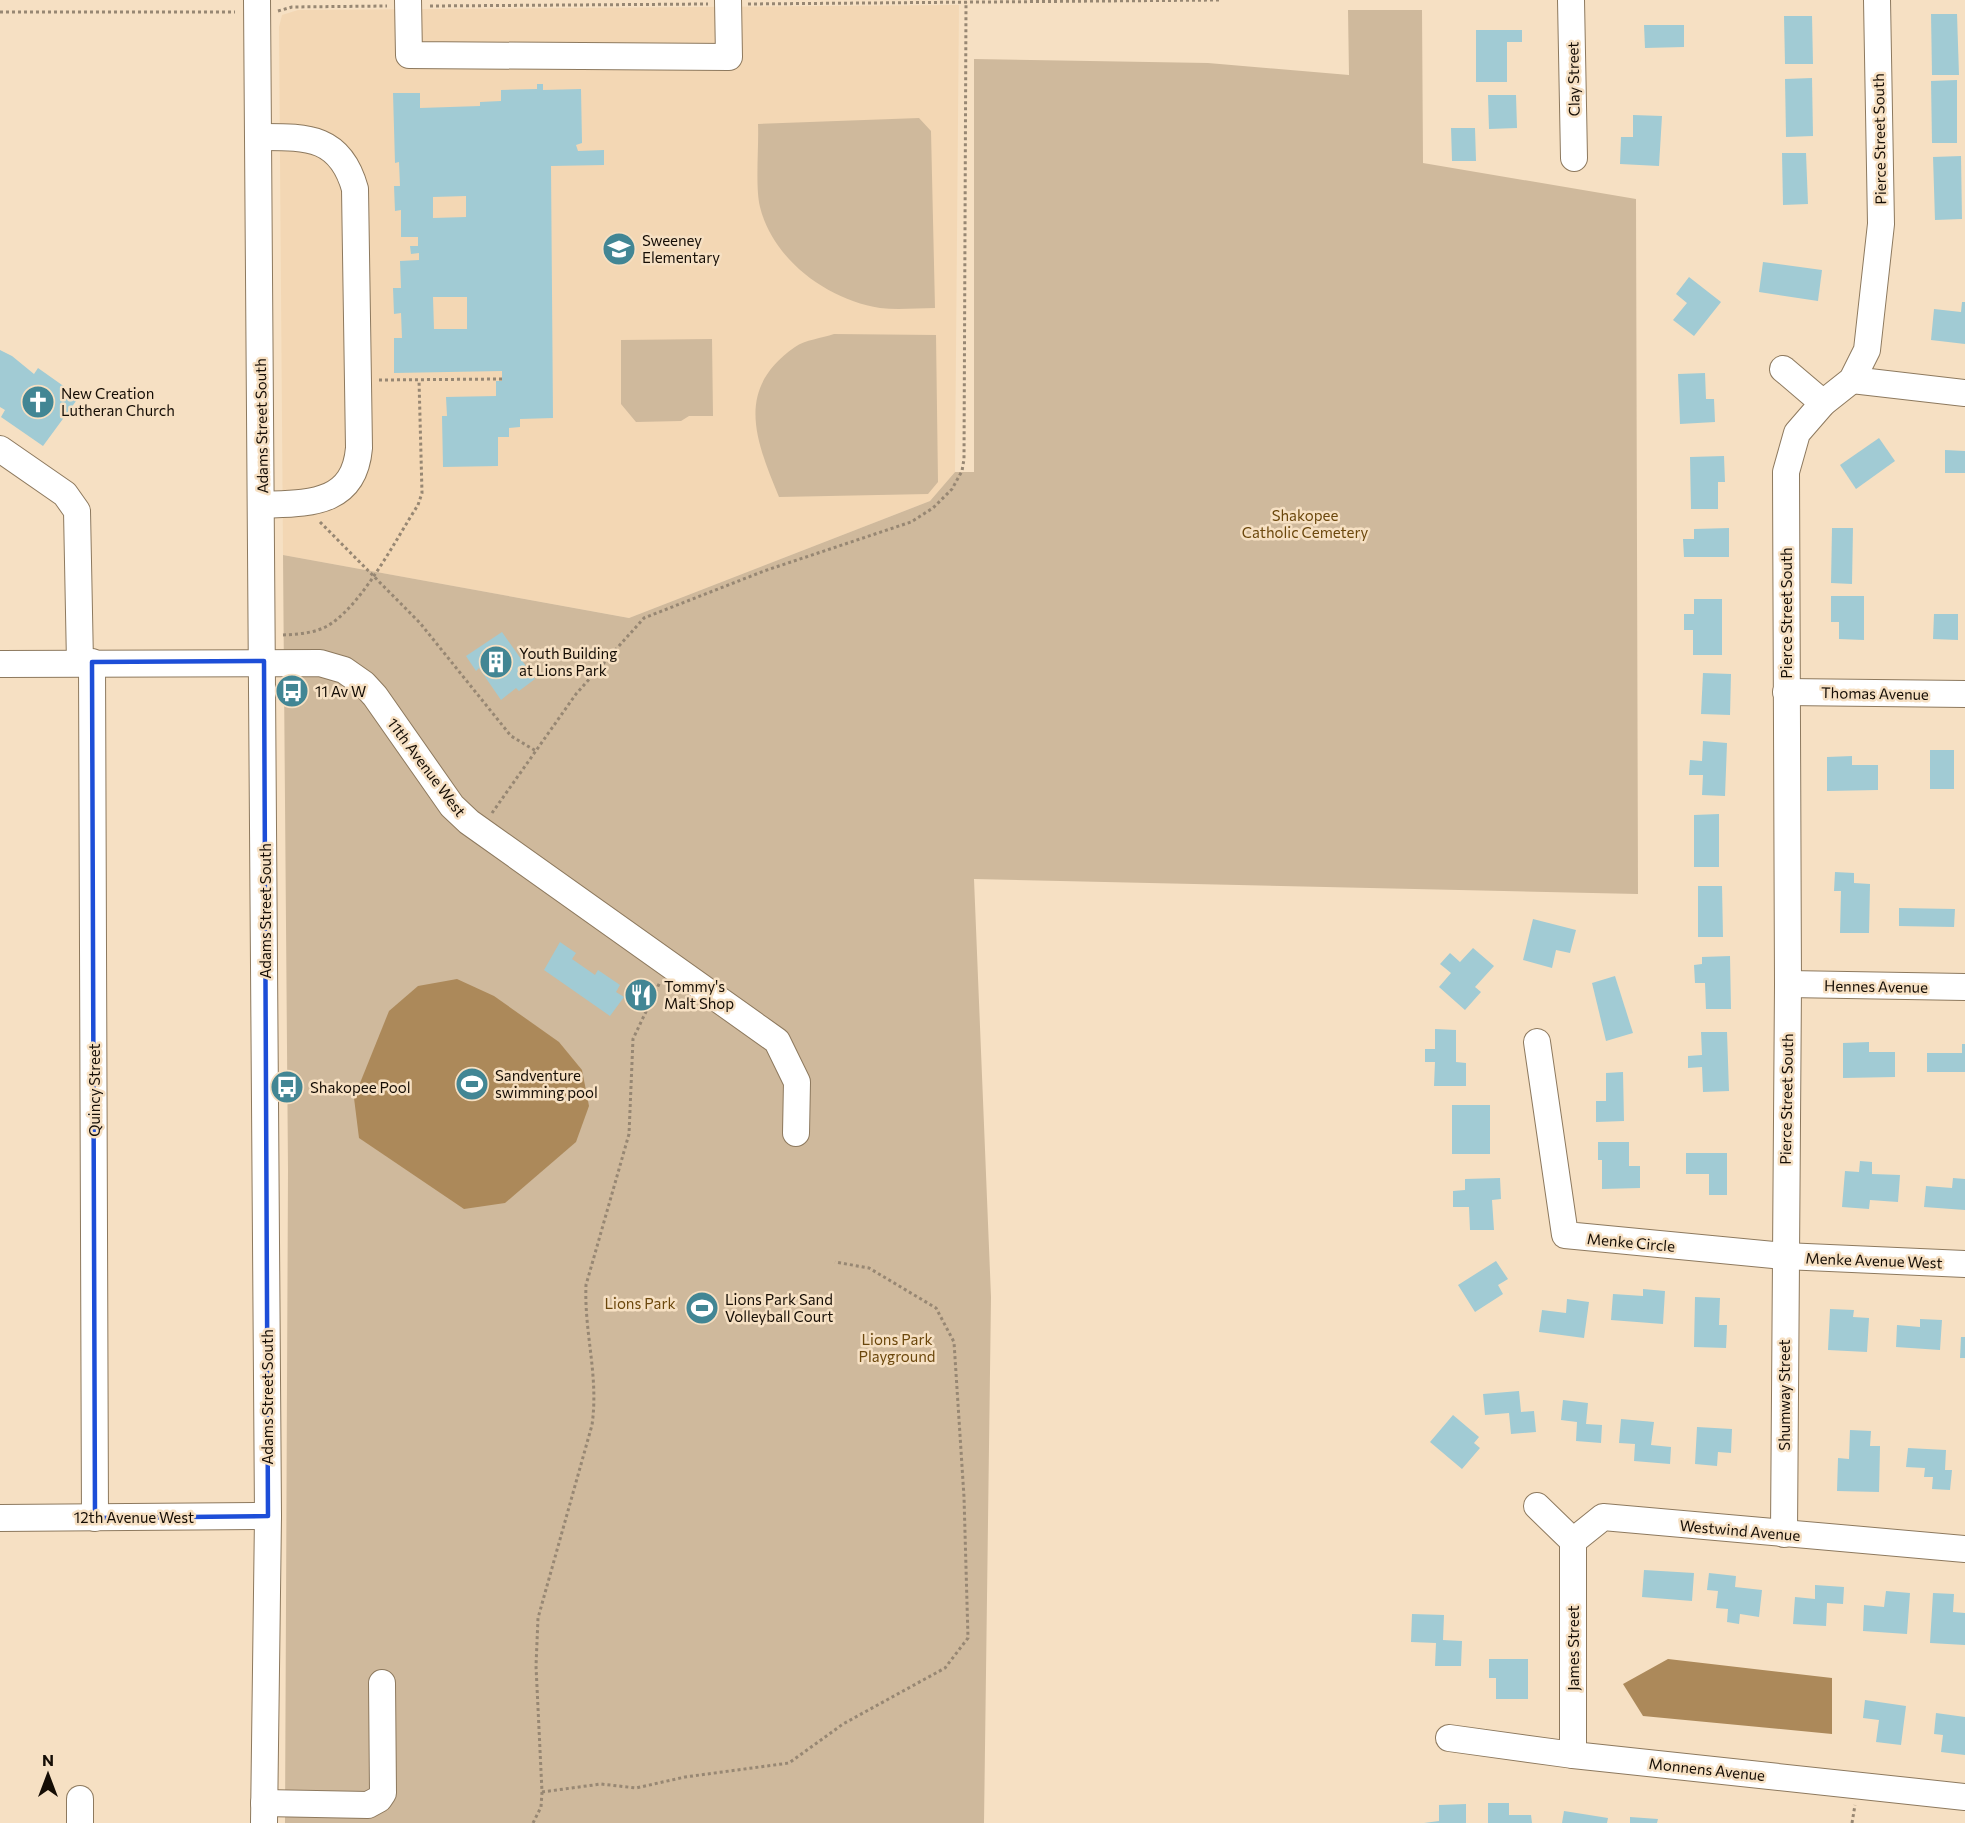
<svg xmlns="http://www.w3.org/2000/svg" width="1965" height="1823" font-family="Commissioner,sans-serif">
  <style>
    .built { fill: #f3d7b4 }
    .green { fill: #cfb99c }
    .water { fill: #ac895a }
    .building { fill: #a1cbd4; fill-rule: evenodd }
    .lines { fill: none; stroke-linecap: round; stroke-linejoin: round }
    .minor-casing { stroke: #8d795e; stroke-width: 28 }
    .path { stroke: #978773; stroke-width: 3; stroke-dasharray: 3 3; stroke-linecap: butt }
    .minor { stroke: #fff; stroke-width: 26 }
    .marked { fill: none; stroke: #1d4ed8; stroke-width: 4.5; stroke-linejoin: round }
    .labels { text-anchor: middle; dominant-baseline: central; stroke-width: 5; stroke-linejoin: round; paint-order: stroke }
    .street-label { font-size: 15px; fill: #150d05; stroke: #f6e0c3 }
    .poi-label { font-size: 15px; fill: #150d05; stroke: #f6e0c3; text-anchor: start }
    .park-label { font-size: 15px; fill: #6b470c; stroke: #f6e0c3 }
  </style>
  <rect width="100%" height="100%" fill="#f6e0c3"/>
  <path class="built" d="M959,5l-4,467 -25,29 -301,117 -346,-63 -4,-528 3,-12 16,-5z"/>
  <g class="green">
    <path d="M1348,10h74l1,153 213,36 2,695 -664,-15 17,418 -7,526h-699l3,-653 -5,-615 346,63 301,-117 25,-29h19v-413l234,4 141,12z"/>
    <path d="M919,118l12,13 4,177c-18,0 -37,2 -55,0 -52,-8 -107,-48 -120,-101 -5,-21 -1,-60 -2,-83z"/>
    <path d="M834,334l102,1 2,147 -10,12 -149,3c-23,-56 -45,-108 16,-150 10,-7 27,-9 39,-13z"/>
    <path d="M712,339l1,77h-24l-8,5 -45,1 -15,-18v-64z"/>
  </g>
  <g class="water">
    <path d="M457,979l37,17 65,46 23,28 7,36 -13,36 -71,61 -41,6 -105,-71 -5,-40 35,-87 29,-25z"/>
    <path d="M1668,1659l164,19v56l-189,-18 -20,-32z"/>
  </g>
  <g class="building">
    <path d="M1931,14h26l2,61h-27z"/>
    <path d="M1784,16h28l1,48h-28z"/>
    <path d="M1644,25h40v22l-39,1z"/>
    <path d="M1476,30h46v12h-15v40h-31z"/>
    <path d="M1812,78l1,58 -27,1 -1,-58z"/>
    <path d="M1957,80v63h-25l-1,-62z"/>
    <path d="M537,84h6v6l38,-1 1,54 -6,2 2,6 26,-1v15l-53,1 2,252 -33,1v8l-11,1v9h-11v29l-55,1 -1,-51h5l-1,-19 50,-1v-15h6v-10l-108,2v-35h8l-1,-25 -7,1 -1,-26h8l-1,-27 19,-1v-7l-8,1 -1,-8h8v-9h-17v-27l-6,1 -1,-25h6l-1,-24 -4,1 -2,-70h27v15l60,-2v-4l21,-1v-11l36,-1zM466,196v21l-33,1v-21zM433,297h34v32h-33z"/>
    <path d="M1488,95h28l1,33 -28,1z"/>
    <path d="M1633,115l29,1 -3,50 -39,-2 1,-27h12z"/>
    <path d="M1451,128h24l1,33h-24z"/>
    <path d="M1782,153h24l2,51 -25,1z"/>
    <path d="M1961,156l1,63 -27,1 -2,-63z"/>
    <path d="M1763,262l59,8 -4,31 -59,-9z"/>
    <path d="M1689,277l32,25 -27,34 -21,-16 14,-17 -11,-9z"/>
    <path d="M1962,302h3v42l-34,-4 3,-31 27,3z"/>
    <path d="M0,350l12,6 22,18 4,-6 41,29 -36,49 -42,-29 4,-7 -5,-3z"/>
    <path d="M1705,373l1,26h8l1,23 -35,2 -2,-50z"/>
    <path d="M1879,438l16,23 -39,28 -16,-24z"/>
    <path d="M1945,450l20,1v22h-20z"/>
    <path d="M1724,456l1,26h-7v27h-27l-1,-52z"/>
    <path d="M1729,528v29h-45l-1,-18h11v-10z"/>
    <path d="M1832,528h21l-1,56 -21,-1z"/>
    <path d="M1831,596h33v44l-25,-1v-17h-8z"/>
    <path d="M1694,599h28v56h-29v-25h-9v-16h10z"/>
    <path d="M1934,614h24v26l-25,-1z"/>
    <path d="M502,632l33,47 -16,12 -3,-3 -15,12 -22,-32 -3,3 -10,-15z"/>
    <path d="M1703,673l28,1 -1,41 -29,-1z"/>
    <path d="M1703,741l24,2 -2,53 -23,-1 1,-20h-14l1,-15 12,1z"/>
    <rect x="1930" y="750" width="24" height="39"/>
    <path d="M1852,756v9h26v25l-51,1v-34z"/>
    <path d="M1719,814v53h-25v-52z"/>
    <path d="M1835,872l19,1v10l16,1 -1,49h-29l1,-42h-7z"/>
    <path d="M1698,886h24l1,51h-25z"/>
    <path d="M1899,908l56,1 -1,18 -55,-1z"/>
    <path d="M1533,919l43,11 -6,23 -14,-3 -4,18 -29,-8z"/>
    <path d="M560,942l16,11 -4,6 23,16 3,-5 22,15 -4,7 8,5 -14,19 -66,-46z"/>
    <path d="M1473,948l21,18 -19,21 6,5 -16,18 -26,-23 12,-14 -11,-9 10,-11 10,9z"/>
    <path d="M1730,956l1,53h-25l-1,-26h-10l-1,-18 8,-1v-7z"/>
    <path d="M1615,976l18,57 -27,8 -14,-58z"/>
    <path d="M1435,1029l21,1v32l10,1v23h-32l1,-24h-10v-13h10z"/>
    <path d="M1701,1032h26l2,59 -26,1 -1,-25 -14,1v-12l14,-1z"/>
    <path d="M1869,1042v10h26v25l-52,1v-35z"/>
    <path d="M1962,1044h3v28h-38v-19h35z"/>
    <path d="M1623,1072l1,49 -28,1v-21h10v-28z"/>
    <rect x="1452" y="1105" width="38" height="49"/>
    <path d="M1598,1142h31v24h11v22l-38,1v-29h-4z"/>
    <path d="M1686,1153h41v42h-18v-21h-23z"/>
    <path d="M1860,1161l12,1v12l28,1 -2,27 -28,-2 -1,9 -27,-2 3,-36 14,1z"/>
    <path d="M1500,1178l1,21 -9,1 2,30h-24l-1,-23h-16v-16l12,-1v-11z"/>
    <path d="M1953,1178l12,1v31l-41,-3 2,-21 26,2z"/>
    <path d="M1496,1261l12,18 -10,6 5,9 -28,18 -17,-27z"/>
    <path d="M1643,1289l22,2 -2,33 -52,-4 2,-26 30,2z"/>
    <path d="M1695,1297l25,1 -1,27h8l-1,23 -32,-1z"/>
    <path d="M1567,1299l22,3 -5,36 -45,-6 3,-22 24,3z"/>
    <path d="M1830,1309l24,1 -1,7 16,1 -2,34 -39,-2z"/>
    <path d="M1920,1319l22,1 -2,30 -44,-3 1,-22 23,2z"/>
    <path d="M1961,1337h4v21h-5z"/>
    <path d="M1519,1391l2,21 13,-1 2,21 -25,2 -2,-21 -24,2 -2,-21z"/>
    <path d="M1563,1400l25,3 -2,21 16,1 -1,18 -25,-2 1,-19 -16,-2z"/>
    <path d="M1453,1415l26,22 -5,6 6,5 -18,21 -32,-27z"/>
    <path d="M1621,1419l33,3 -3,23 20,2 -1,17 -36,-3 1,-17 -16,-1z"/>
    <path d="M1697,1427l35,2 -1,24 -13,-1 -1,14 -22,-2z"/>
    <path d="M1850,1430l21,1 -1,15h10l-1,46 -42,-1 1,-33 11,1z"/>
    <path d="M1908,1448l38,2 -1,20h7l-2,20 -18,-1 1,-12h-9l1,-9 -19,-1z"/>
    <path d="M1644,1570l50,3 -2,28 -50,-4z"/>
    <path d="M1709,1573l27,3 -1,11 27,3 -3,27 -19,-3 -1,10 -12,-2 1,-13 -12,-1 2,-17 -11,-1z"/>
    <path d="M1815,1585l29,2 -1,17 -16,-1 -1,23 -33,-2 2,-27 20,2z"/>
    <path d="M1886,1591l24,2 -3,41 -44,-3 1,-26 20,2z"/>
    <path d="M1933,1593l21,1 -1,18 12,1v32l-35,-2z"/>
    <path d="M1412,1614l32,1 -1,25 19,1 -1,25h-26l1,-23 -25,-1z"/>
    <path d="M1489,1659h39v40h-32v-21h-7z"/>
    <path d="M1865,1700l41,6 -5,39 -25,-3 3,-22 -16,-2z"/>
    <path d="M1936,1713l29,4v38l-24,-3 2,-17 -9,-1z"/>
    <path d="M1488,1803h21v12h22l1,8h-44z"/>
    <path d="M1466,1804v19h-42l15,-2v-16z"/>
    <path d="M1564,1811l44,7 -1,5h-45z"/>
    <path d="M1630,1817l28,2 -1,4h-27z"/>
  </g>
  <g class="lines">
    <g class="minor-casing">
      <g id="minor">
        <path d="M257,0l11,1516 -4,307"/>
        <path d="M408,0l1,55 320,2 -1,-57"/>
        <path d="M1571,0l3,158"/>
        <path d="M258,137c48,0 82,-2 97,52l4,259c-5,58 -52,55 -97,57"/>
        <path d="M1783,369l40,34"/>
        <path d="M1852,380l113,13"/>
        <path d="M0,449l65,45 12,17 3,152"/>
        <path d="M92,662l3,856"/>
        <path d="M0,664l320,-1 24,7 20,14 11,12 77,110 17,16 308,219 20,41 -1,51"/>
        <path d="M1786,692l179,2"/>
        <path d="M1788,984l177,3"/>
        <path d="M1537,1042l28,193 219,21 181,8"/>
        <path d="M1537,1506l36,35 30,-24 362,32"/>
        <path d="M0,1518l268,-2"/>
        <path d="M1784,1534l4,-550 -2,-512 11,-39 26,-30 29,-23 15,-30 14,-126 -4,-224"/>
        <path d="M1573,1541v214"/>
        <path d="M1449,1738l124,17 392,42"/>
        <path d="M264,1803l104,2 11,-6 4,-6 -1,-110"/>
        <path d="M80,1823v-24"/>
      </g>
    </g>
    <g class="path">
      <path d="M748,4l471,-4"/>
      <path d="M430,6l278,-2"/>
      <path d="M278,11l14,-4 95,-1"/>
      <path d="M0,12h235"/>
      <path d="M379,380l123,-1"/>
      <path d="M320,522l100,101 91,113 25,15"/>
      <path d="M283,635c17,-1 35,-2 49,-12 33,-23 64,-84 86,-118l4,-12 -3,-113"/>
      <path d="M492,813l84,-119 68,-76 120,-47 147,-49 22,-14 19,-19 10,-18 2,-12 2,-457"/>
      <path d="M542,1792l59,-8 35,4 49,-11 104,-14 54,-39 102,-56 23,-30 -4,-141 -10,-155 -18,-34 -67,-40 -34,-6"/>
      <path d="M533,1823l8,-16 1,-15 -6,-126 2,-48 54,-193c7,-49 -8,-92 -6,-140l43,-151 4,-95 27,-57"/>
      <path d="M1852,1823l3,-18"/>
    </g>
    <use href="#minor" class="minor"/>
  </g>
  <path class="marked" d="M264,661l4,855 -173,2 -3,-856z"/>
  <defs>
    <g id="school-disc" transform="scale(1.725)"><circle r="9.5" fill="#428694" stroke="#f6e0c3"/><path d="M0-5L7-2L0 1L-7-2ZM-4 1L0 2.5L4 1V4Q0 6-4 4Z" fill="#fff"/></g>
    <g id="church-disc" transform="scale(1.725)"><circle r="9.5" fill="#428694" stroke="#f6e0c3"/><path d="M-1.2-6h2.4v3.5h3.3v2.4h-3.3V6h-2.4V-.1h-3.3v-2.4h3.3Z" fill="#fff"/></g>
    <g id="building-disc" transform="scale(1.725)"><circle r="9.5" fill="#428694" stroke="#f6e0c3"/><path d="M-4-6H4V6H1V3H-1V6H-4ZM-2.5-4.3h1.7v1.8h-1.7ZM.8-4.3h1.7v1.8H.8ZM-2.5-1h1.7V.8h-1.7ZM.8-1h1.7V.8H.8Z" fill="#fff"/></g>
    <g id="bus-disc" transform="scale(1.725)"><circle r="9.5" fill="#428694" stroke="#f6e0c3"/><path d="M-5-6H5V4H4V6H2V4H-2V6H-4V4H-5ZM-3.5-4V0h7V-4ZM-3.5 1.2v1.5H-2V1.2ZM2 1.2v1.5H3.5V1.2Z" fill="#fff"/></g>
    <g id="restaurant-disc" transform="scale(1.725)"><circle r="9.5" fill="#428694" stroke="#f6e0c3"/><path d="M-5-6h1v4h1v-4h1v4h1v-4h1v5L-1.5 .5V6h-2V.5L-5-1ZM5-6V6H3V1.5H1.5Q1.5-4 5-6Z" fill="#fff"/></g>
    <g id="stadium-disc" transform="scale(1.725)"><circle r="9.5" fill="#428694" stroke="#f6e0c3"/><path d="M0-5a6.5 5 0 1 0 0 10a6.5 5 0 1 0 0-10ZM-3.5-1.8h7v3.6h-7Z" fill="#fff"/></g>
  </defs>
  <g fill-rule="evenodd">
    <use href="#school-disc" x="619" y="249"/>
    <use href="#church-disc" x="38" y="402"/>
    <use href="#building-disc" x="496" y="662"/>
    <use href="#bus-disc" x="292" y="691"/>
    <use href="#restaurant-disc" x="641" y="995"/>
    <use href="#stadium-disc" x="472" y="1084"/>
    <use href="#bus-disc" x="287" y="1087"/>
    <use href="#stadium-disc" x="702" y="1308"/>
  </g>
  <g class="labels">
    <g class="street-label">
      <text transform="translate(1573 79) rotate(-91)">Clay Street</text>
      <text transform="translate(1879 139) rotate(-91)">Pierce Street South</text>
      <text transform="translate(261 426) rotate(-91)">Adams Street South</text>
      <text transform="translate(1786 613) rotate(-90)">Pierce Street South</text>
      <text transform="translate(1875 693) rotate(1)">Thomas Avenue</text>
      <text transform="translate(427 767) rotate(53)">11th Avenue West</text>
      <text transform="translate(265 911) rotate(-90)">Adams Street South</text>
      <text transform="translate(1876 986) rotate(1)">Hennes Avenue</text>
      <text transform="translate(94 1090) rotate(-90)">Quincy Street</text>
      <text transform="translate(1786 1099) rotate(-89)">Pierce Street South</text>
      <text transform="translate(1631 1242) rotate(5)">Menke Circle</text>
      <text transform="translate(1874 1260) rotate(2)">Menke Avenue West</text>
      <text transform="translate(1784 1395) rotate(-90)">Shumway Street</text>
      <text transform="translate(267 1397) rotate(-90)">Adams Street South</text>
      <text x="134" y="1517">12th Avenue West</text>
      <text transform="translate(1740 1530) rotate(5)">Westwind Avenue</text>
      <text transform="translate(1573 1648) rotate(-90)">James Street</text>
      <text transform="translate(1707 1769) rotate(6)">Monnens Avenue</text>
    </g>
    <g class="poi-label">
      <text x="642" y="240">Sweeney<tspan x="642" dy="17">Elementary</tspan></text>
      <text x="61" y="393">New Creation<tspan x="61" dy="17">Lutheran Church</tspan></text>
      <text x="519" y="653">Youth Building<tspan x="519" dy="17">at Lions Park</tspan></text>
      <text x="315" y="691">11 Av W</text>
      <text x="664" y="986">Tommy's<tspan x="664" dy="17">Malt Shop</tspan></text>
      <text x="495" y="1075">Sandventure<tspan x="495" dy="17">swimming pool</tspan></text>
      <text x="310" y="1087">Shakopee Pool</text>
      <text x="725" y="1299">Lions Park Sand<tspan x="725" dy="17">Volleyball Court</tspan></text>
    </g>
    <g class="park-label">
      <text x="1305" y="515">Shakopee<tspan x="1305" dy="17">Catholic Cemetery</tspan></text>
      <text x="640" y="1303">Lions Park</text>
      <text x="897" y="1339">Lions Park<tspan x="897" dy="17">Playground</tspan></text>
    </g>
  </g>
  <g transform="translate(48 1775)" stroke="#f6e0c3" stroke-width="4.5" paint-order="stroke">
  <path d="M0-4.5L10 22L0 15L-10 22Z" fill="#150d05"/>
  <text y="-9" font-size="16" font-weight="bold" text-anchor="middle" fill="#150d05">N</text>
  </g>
</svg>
